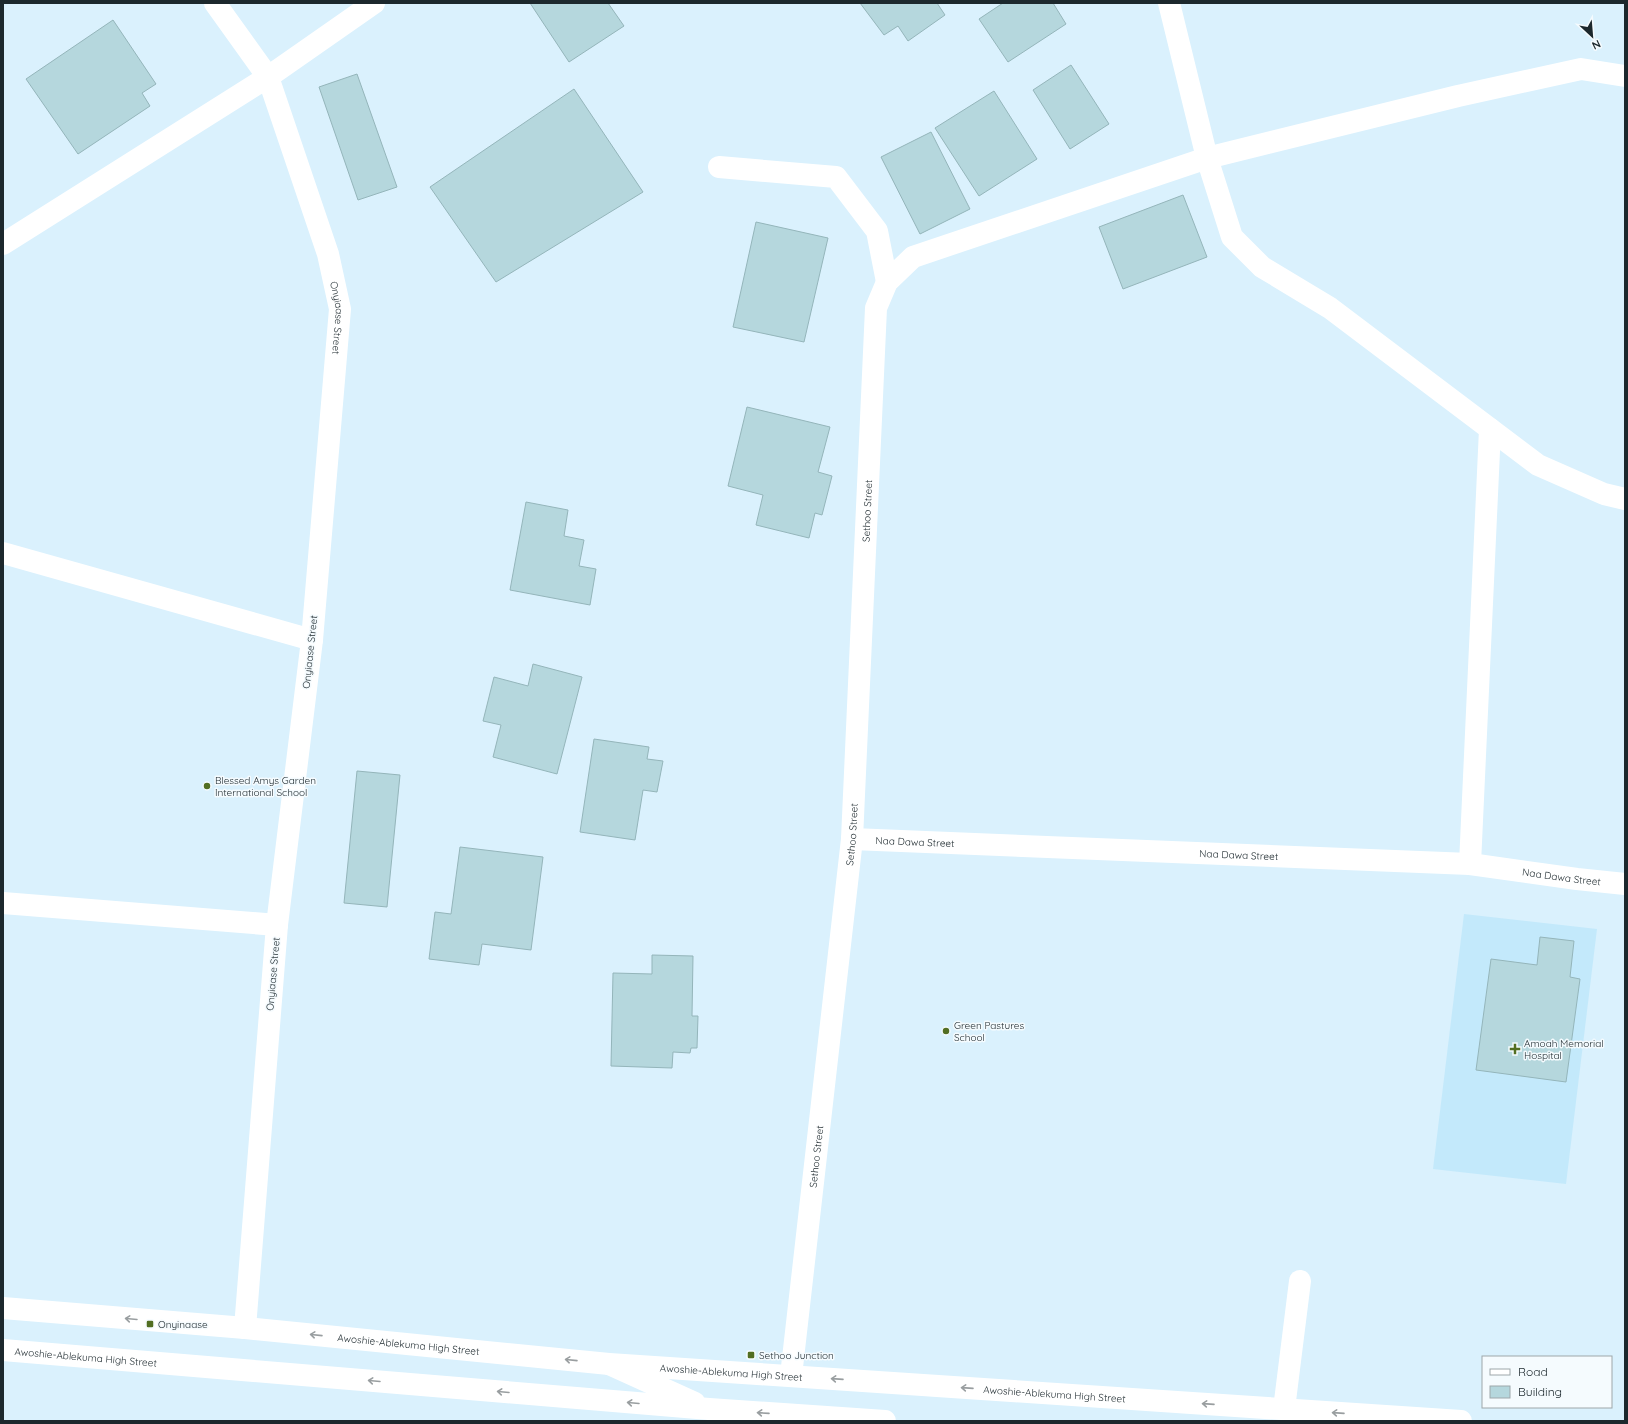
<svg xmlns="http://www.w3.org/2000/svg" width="1628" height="1424" font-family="Quicksand,sans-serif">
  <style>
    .built { fill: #c3e9fb }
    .building { fill: #b5d7dd; stroke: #94b5ba }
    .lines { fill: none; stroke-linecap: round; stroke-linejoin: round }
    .minor { stroke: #fff; stroke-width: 22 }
    .major { stroke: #fff; stroke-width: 22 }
    .oneway { stroke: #999ea0 }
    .poi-dot { fill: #526e22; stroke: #f5fbfe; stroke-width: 1.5 }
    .labels { text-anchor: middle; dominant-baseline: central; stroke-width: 3; stroke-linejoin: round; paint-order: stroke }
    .street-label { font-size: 10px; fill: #1c282d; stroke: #f5fbfe }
    .poi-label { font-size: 10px; fill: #1c282d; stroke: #f5fbfe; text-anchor: start }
  </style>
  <rect width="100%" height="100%" fill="#daf1fd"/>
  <path class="built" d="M1464,914l133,15 -31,255 -133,-15z"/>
  <g class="building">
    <path d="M530,3h78l16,23 -55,36z"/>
    <path d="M860,3h77l8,12 -37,26 -10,-15 -14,9z"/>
    <path d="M1003,3h50l13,21 -58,38 -29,-43z"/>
    <path d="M113,20l43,64 -14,9 8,13 -72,48 -52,-75z"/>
    <path d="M1071,65l38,59 -39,25 -37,-59z"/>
    <path d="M357,74l40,113 -39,13 -39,-113z"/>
    <path d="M574,89l69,103 -147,90 -66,-95z"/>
    <path d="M994,91l43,68 -58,37 -44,-68z"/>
    <path d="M931,132l39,77 -50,25 -39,-77z"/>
    <path d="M1183,195l24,62 -84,32 -24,-62z"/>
    <path d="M756,222l72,16 -24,104 -71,-15z"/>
    <path d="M747,407l83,20 -12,45 14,4 -10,39 -7,-2 -6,25 -53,-13 7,-30 -35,-9z"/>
    <path d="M526,502l42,8 -4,26 20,4 -5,26 17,3 -6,36 -80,-15z"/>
    <path d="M533,664l49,13 -25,97 -64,-17 8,-32 -18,-4 11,-44 34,9z"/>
    <path d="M594,739l55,8 -2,12 16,2 -6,31 -14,-2 -8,50 -55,-8z"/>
    <path d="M357,771l43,4 -13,132 -43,-4z"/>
    <path d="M460,847l83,10 -12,93 -49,-6 -3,21 -50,-6 6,-47 16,2z"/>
    <path d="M1540,937l34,4 -4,36 10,2 -14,103 -90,-12 15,-111 46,6z"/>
    <path d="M652,955l41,1 -1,60h6l-1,32h-6l-1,5 -17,-1 -1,16 -61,-2 2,-93 39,1z"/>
  </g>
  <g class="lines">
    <g class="minor">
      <path id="s1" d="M215,3l53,74 60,177 12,55 -28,331 -35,285 -32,403"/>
      <path d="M1169,3l38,155 25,79 30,30 68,41 208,157 66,29 21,5"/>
      <path d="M719,167l117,10 41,54 10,51"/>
      <path d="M3,244l265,-167 106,-74"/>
      <path d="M3,553l309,87"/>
      <path id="s2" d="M852,839l618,25 107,15 48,5"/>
      <path d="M1470,864l20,-435"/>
      <path d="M3,903l274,22"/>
      <path id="s3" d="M3,1308l242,20 364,36 852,57"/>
      <path id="s4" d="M791,1376l61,-537 24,-531 11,-26 26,-25 294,-99 251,-62 123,-27 44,7"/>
      <path d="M1284,1409l16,-128"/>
    </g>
    <g class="major">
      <path id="s5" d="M3,1350l706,59 176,12"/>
      <path d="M609,1364l86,39"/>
    </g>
  </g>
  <defs><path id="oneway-shaft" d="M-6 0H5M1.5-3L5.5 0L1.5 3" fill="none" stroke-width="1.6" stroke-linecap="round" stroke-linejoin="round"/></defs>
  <g class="oneway">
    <use href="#oneway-shaft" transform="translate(131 1319) rotate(-175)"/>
    <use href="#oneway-shaft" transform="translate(316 1335) rotate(-174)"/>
    <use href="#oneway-shaft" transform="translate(571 1360) rotate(-174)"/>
    <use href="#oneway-shaft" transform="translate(837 1379) rotate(-176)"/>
    <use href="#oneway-shaft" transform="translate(374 1381) rotate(-175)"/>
    <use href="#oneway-shaft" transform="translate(967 1388) rotate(-176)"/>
    <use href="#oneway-shaft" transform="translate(503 1392) rotate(-175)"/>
    <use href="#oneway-shaft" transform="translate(633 1403) rotate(-175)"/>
    <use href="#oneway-shaft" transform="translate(1208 1404) rotate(-176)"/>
    <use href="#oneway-shaft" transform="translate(763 1413) rotate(-176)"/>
    <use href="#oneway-shaft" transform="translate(1338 1413) rotate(-176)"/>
  </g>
  <g class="poi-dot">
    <circle cx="207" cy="786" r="4"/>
    <circle cx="946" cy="1031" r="4"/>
    <path d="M1513 1043h4v4h4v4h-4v4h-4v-4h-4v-4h4z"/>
    <rect x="146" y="1320" width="8" height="8" rx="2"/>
    <rect x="747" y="1351" width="8" height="8" rx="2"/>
  </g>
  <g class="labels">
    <g class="street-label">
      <text stroke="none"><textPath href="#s1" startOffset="343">Onyiaase Street</textPath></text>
      <text stroke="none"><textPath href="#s4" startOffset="869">Sethoo Street</textPath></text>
      <text transform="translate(310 652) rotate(-84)">Onyiaase Street</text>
      <text stroke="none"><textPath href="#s4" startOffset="545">Sethoo Street</textPath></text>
      <text stroke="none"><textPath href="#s2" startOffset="63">Naa Dawa Street</textPath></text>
      <text stroke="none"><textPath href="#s2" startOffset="387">Naa Dawa Street</textPath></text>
      <text stroke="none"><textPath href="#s2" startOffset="711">Naa Dawa Street</textPath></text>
      <text transform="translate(273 974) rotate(-85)">Onyiaase Street</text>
      <text stroke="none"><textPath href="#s4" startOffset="221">Sethoo Street</textPath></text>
      <text stroke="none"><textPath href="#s3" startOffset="407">Awoshie-Ablekuma High Street</textPath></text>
      <text stroke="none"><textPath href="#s5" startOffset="83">Awoshie-Ablekuma High Street</textPath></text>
      <text stroke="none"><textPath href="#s3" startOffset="731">Awoshie-Ablekuma High Street</textPath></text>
      <text stroke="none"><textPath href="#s3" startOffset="1055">Awoshie-Ablekuma High Street</textPath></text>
    </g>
    <g class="poi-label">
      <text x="215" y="780">Blessed Amys Garden<tspan x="215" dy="12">International School</tspan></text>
      <text x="954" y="1025">Green Pastures<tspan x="954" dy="12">School</tspan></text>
      <text x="1524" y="1043">Amoah Memorial<tspan x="1524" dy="12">Hospital</tspan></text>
      <text x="158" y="1324">Onyinaase</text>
      <text x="759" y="1355">Sethoo Junction</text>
    </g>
  </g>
  <rect width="1628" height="1424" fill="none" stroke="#1c282d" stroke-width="8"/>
  <rect x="1482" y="1356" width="130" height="52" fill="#f5fbfe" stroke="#9ea7aa"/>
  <rect x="1490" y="1369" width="20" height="6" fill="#ffffff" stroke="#9ea7aa"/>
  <text x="1518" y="1376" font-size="12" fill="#1c282d">Road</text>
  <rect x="1490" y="1386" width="20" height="12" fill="#b5d7dd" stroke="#9ea7aa"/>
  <text x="1518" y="1396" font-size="12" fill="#1c282d">Building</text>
  <g transform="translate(1592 36) rotate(154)" stroke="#f5fbfe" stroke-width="3" paint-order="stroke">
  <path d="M0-3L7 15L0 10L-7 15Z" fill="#1c282d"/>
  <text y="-6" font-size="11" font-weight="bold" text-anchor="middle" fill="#1c282d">N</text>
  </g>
</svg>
